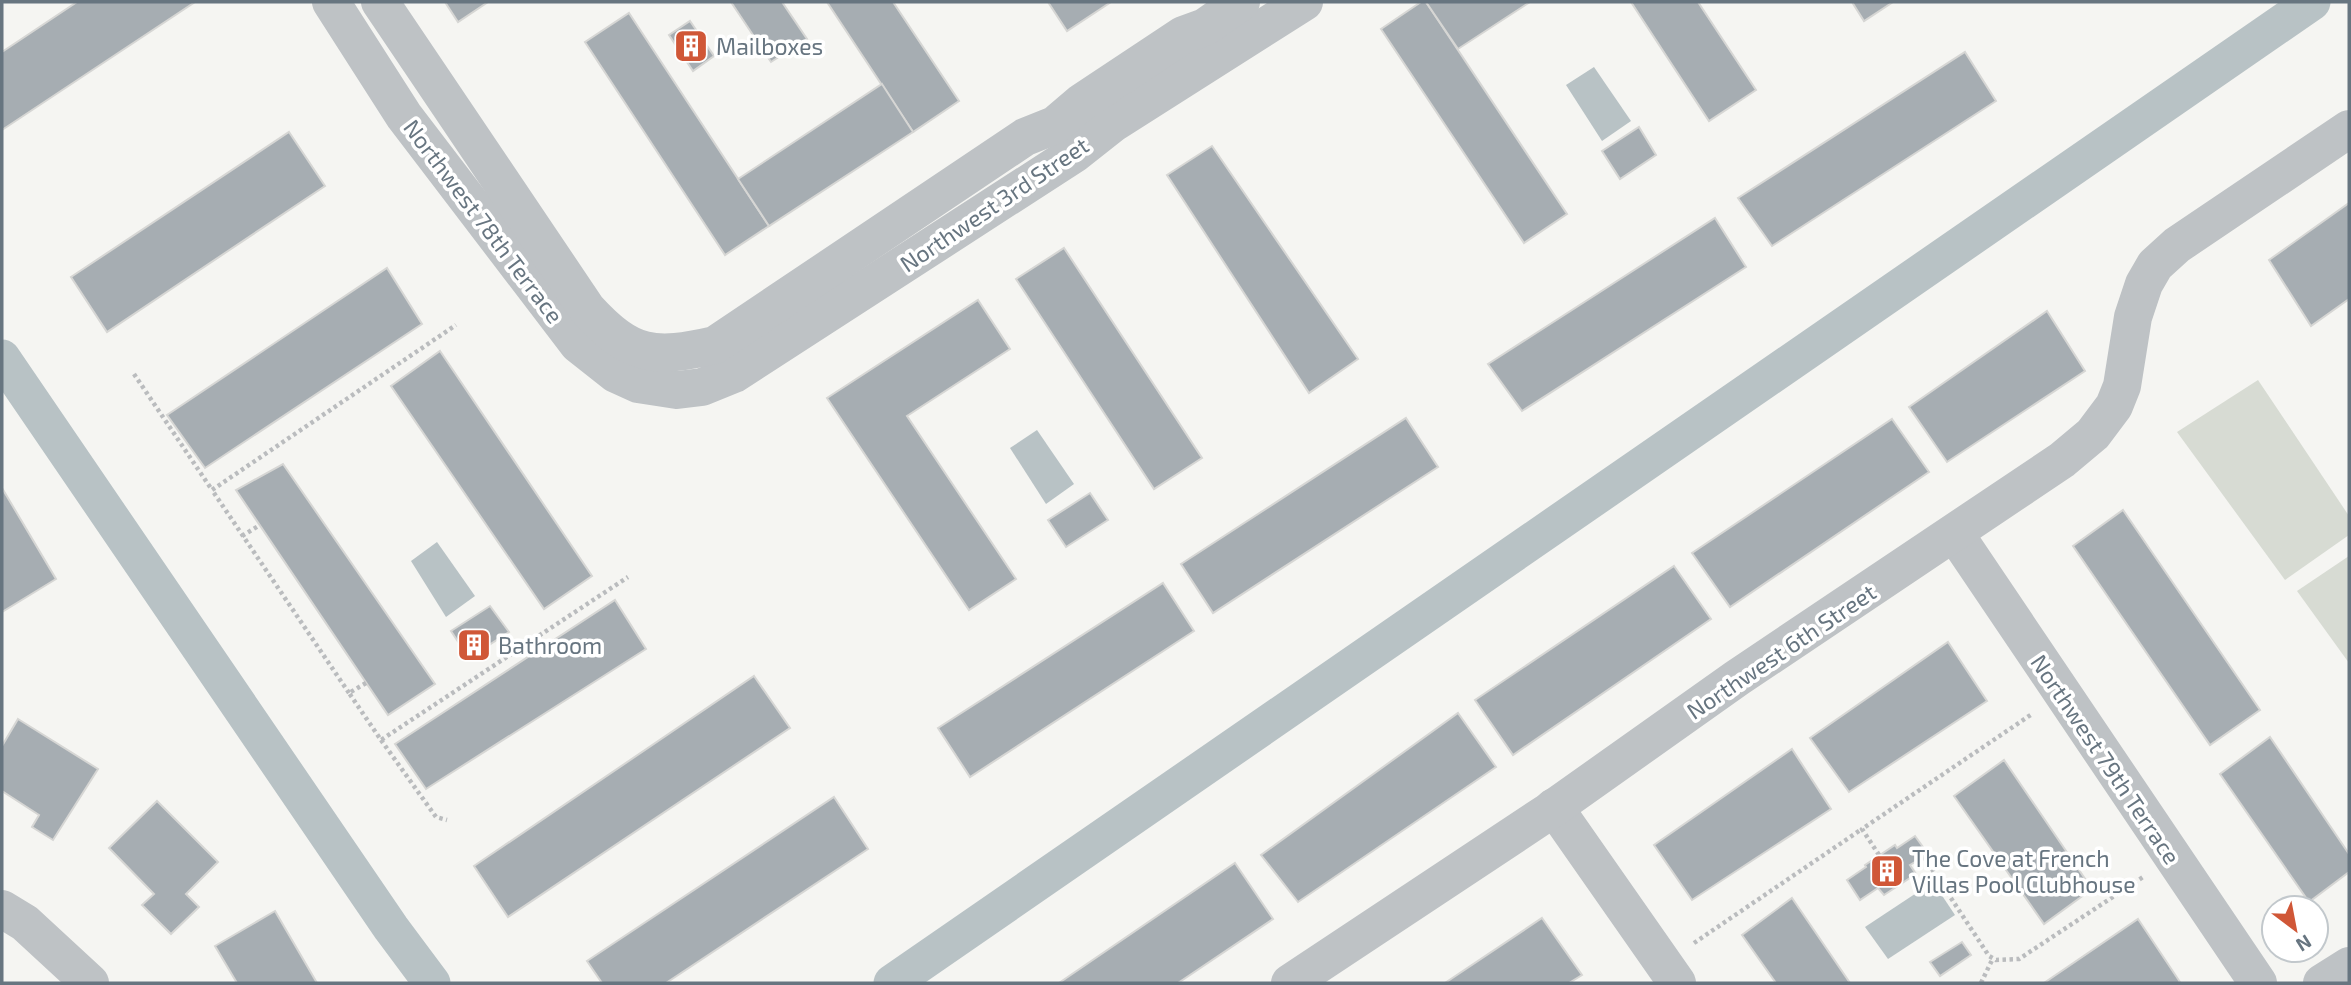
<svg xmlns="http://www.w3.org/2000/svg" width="2351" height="985" font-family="'Exo 2',sans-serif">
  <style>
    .green { fill: #d7dbd3 }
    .water { fill: #b8c2c5 }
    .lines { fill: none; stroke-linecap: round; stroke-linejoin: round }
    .canal { stroke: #b8c2c5; stroke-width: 37 }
    .building { fill: #a6adb2; stroke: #d6d6d4; stroke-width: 2 }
    .path { stroke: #babcbe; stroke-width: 4.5; stroke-dasharray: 3.5 3.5; stroke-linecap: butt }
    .minor { stroke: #bec2c5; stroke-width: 38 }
    .labels { text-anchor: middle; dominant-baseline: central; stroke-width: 7; stroke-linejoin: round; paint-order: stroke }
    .poi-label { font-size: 23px; fill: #677580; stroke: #fff; text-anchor: start }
    .street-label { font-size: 23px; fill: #677580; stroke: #fff }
  </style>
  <rect width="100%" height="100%" fill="#f5f5f2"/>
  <g class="green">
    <path d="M2258,380l91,136v19l-64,45 -108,-148z"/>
    <path d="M2349,556v107l-52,-72z"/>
  </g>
  <g class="water">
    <path d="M1594,67l37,54 -29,20 -36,-56z"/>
    <path d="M1037,430l37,54 -28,20 -36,-56z"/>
    <path d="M437,542l38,54 -29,21 -35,-56z"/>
    <path d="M1933,882l22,33 -67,44 -23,-32z"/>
  </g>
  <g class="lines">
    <g class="canal">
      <path d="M2,358l389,570 41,55"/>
      <path d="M892,983l1420,-981"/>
    </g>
  </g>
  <g class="building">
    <path d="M77,2h118l-193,128v-78z"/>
    <path d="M445,2h43l-30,20z"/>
    <path d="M731,2h51l25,37 -36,23z"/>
    <path d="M827,2h66l66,99 -46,31z"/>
    <path d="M1048,2h63l-44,29z"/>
    <path d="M1421,2h5l141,212 -43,29 -143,-214z"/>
    <path d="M1426,2h104l-72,47z"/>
    <path d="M1631,2h67l58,88 -47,31z"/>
    <path d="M1852,2h41l-29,19z"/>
    <path d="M629,13l140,213 -44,29 -140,-213z"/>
    <path d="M690,21l24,35 -21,15 -24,-36z"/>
    <path d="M1965,52l31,49 -224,145 -34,-48z"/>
    <path d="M882,84l31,48 -144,94 -31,-47z"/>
    <path d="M1639,127l17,28 -36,24 -18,-28z"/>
    <path d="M289,132l36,54 -218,146 -36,-55z"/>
    <path d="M1212,146l146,213 -49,34 -142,-218z"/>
    <path d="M2349,203v96l-38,27 -42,-66z"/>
    <path d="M1715,218l31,49 -224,144 -34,-47z"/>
    <path d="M1064,248l138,210 -48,31 -138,-210z"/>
    <path d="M387,268l35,56 -217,144 -38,-53z"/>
    <path d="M978,300l32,49 -103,67 109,163 -47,31 -142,-212z"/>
    <path d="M2047,311l38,60 -138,91 -38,-55z"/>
    <path d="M440,351l152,225 -48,33 -153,-223z"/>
    <path d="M1406,418l32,49 -225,146 -32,-49z"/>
    <path d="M1892,419l37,53 -199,135 -38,-54z"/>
    <path d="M283,464l152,220 -47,31 -152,-225z"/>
    <path d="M2,488l54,91 -54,33z"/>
    <path d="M1090,493l18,27 -42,27 -18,-27z"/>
    <path d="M2123,510l137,200 -50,35 -137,-199z"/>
    <path d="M1674,566l37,53 -198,136 -38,-55z"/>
    <path d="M1163,583l31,48 -224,146 -32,-49z"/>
    <path d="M615,600l31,49 -220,140 -31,-45z"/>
    <path d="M490,606l19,26 -40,26 -18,-27z"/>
    <path d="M1948,642l39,59 -138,91 -39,-54z"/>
    <path d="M754,676l36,52 -282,189 -34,-51z"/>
    <path d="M1458,713l38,54 -198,135 -37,-47z"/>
    <path d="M18,719l80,50 -45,71 -21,-13 7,-12 -37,-24v-45z"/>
    <path d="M2270,737l79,117v18l-40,30 -89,-128z"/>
    <path d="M1792,749l39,60 -139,91 -38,-55z"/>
    <path d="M2004,760l88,129 -48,35 -90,-128z"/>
    <path d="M834,797l34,52 -202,134h-64l-15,-22z"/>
    <path d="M157,801l61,61 -32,32 13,13 -28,27 -29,-29 12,-11 -45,-46z"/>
    <path d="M1915,836l13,18 -18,11 6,9 -32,21 -6,-7 -18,12 -13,-20 19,-13 -1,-2 30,-20 2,3z"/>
    <path d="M1235,863l38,56 -95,64h-119z"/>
    <path d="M1792,898l58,85h-74l-34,-48z"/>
    <path d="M275,911l42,72h-80l-22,-37z"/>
    <path d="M1542,918l40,57 -13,8h-124z"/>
    <path d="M2138,919l42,63 -2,1h-134z"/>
    <path d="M1962,942l9,13 -31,21 -10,-14z"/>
  </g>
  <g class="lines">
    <g class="path">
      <path d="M134,374l78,116"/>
      <path d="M242,536l18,-11"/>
      <path d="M366,683l-17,10 32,47 247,-163"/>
      <path d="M349,693l-137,-203 244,-165"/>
      <path d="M381,740l55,77 11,3"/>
      <path d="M1879,855l-17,-26 170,-115"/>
      <path d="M1924,857l65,99 7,4 23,-1 124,-82"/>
      <path d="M1694,943l168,-114"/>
      <path d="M1981,983l12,-25"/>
    </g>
    <g class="minor">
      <path d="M331,2l73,114 174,228 38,30 22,10 39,6 25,-3 32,-13 340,-220 38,-30 192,-122"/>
      <path d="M380,2l207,307c44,48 67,50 128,36l310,-208 30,-12 27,-23 101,-67 22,-8 36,-25"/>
      <path d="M1955,534l303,449"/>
      <path d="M1554,807l123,176"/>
      <path d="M2,909l23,14 65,60"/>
      <path d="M1290,983l258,-171 189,-134 325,-218 31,-26 21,-28 8,-20 11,-69 11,-33 11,-19 22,-20 172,-116"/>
      <path d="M2322,983l27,-17"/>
    </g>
  </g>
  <defs>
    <g id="building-square" transform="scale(1.75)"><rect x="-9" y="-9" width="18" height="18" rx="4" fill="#d05737" stroke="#fff"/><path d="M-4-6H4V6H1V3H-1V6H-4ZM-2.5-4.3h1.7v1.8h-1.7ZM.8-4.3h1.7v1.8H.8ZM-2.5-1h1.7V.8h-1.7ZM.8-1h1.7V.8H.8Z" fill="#fff"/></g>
  </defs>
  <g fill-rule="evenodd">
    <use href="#building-square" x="691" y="46"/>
    <use href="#building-square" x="474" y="645"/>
    <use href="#building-square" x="1887" y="871"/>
  </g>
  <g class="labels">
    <g class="poi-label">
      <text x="716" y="46">Mailboxes</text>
      <text x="498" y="645">Bathroom</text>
      <text x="1912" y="858">The Cove at French<tspan x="1912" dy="26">Villas Pool Clubhouse</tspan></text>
    </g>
    <g class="street-label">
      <text transform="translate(994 204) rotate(-34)">Northwest 3rd Street</text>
      <text transform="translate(484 221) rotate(53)">Northwest 78th Terrace</text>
      <text transform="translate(1781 651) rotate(-34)">Northwest 6th Street</text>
      <text transform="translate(2106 759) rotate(56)">Northwest 79th Terrace</text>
    </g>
  </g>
  <rect width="2351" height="985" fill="none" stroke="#677580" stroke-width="7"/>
  <g transform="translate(2295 929) rotate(148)"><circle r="33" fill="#ffffff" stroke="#c2c8cc" stroke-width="2"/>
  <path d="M0-5L12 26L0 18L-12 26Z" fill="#d05737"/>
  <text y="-10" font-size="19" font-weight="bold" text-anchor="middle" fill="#677580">N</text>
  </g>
</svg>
